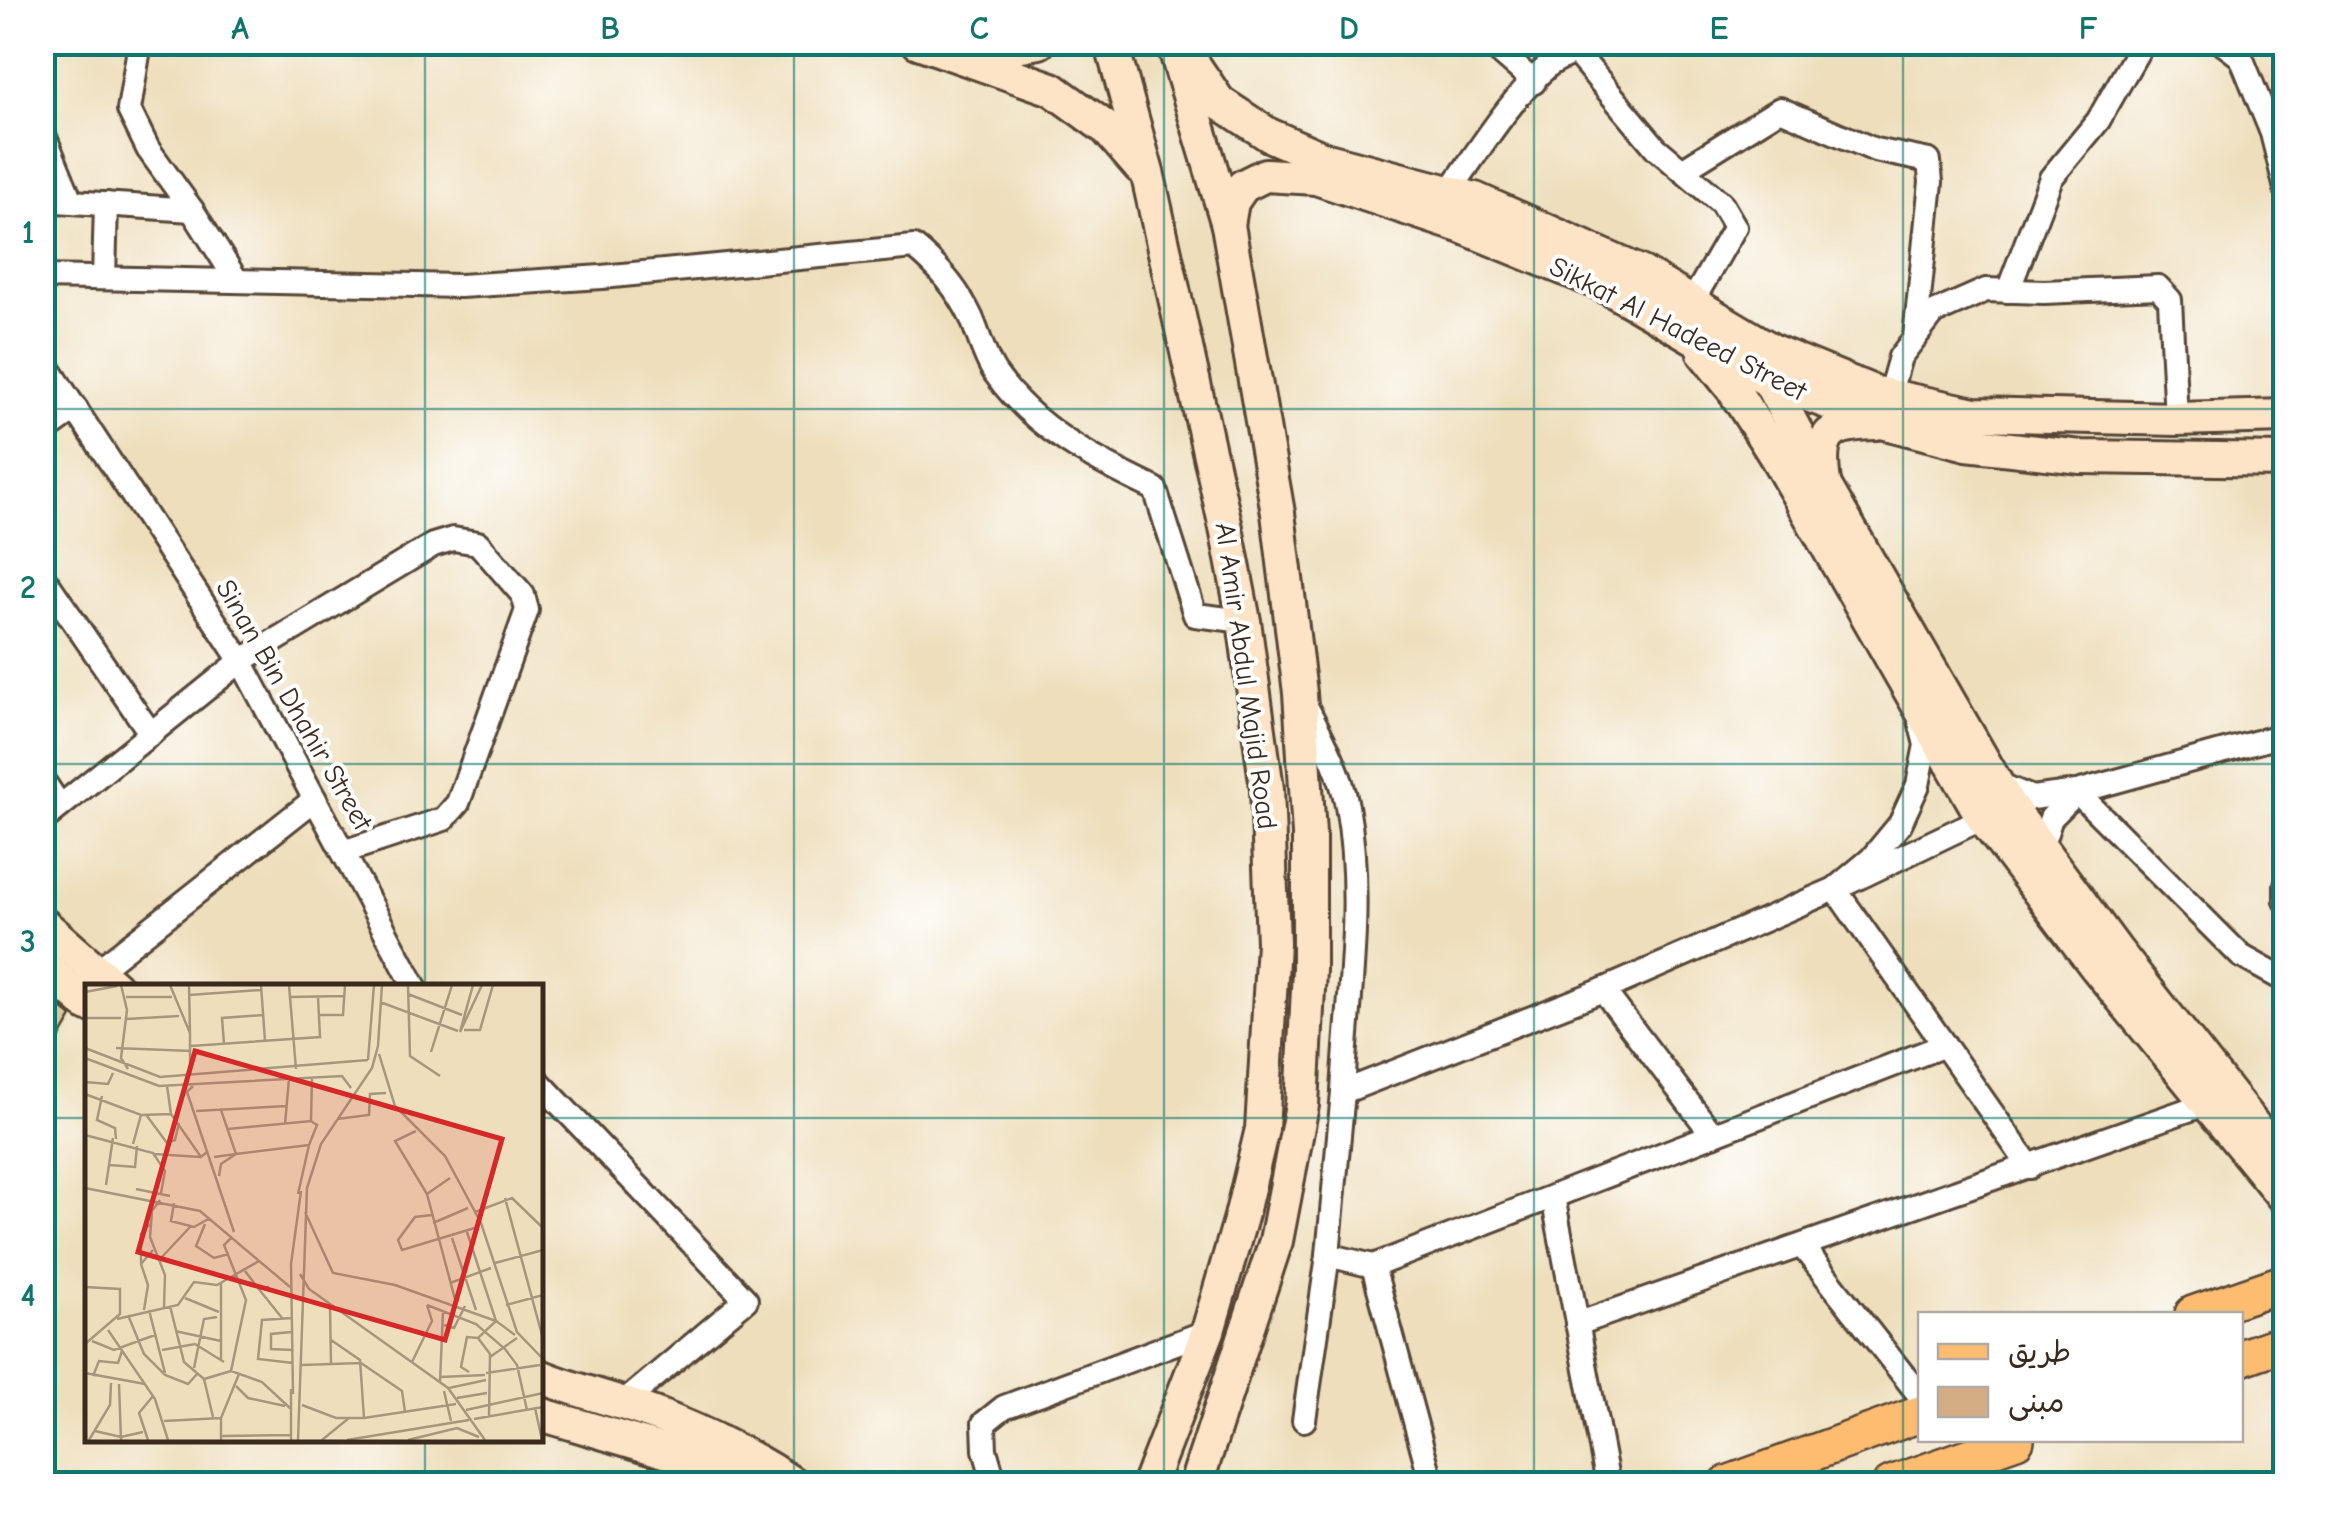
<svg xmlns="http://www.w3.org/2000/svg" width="2328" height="1527" font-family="'Comic Neue','Playpen Sans Arabic',sans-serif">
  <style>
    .building { fill: #d5ad84 }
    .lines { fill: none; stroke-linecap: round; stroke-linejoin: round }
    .street-casing { stroke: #564536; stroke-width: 28 }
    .secondary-casing { stroke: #564536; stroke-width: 38 }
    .primary-casing { stroke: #564536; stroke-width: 40 }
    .street { stroke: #fff; stroke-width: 22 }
    .secondary { stroke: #fee4c6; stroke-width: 32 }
    .primary { stroke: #fdbc70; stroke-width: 35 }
    .grid { fill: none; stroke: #0f766e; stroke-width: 2.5; stroke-opacity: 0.55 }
    .labels { text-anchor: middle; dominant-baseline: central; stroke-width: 8; stroke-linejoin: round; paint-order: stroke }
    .street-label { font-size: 28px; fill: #3b2a1e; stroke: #fff }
    .inset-road { fill: none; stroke: #a6967d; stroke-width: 2.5 }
    .view { fill: #d62828; fill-opacity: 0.15; stroke: #d62828; stroke-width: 5 }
    .inset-edge { fill: none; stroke: #3b2a1e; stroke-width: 5 }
    .neatline { fill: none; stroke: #0f766e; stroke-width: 4 }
    .grid-label { font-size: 32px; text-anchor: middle; font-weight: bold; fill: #0f766e }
  </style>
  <rect width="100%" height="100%" fill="#fff"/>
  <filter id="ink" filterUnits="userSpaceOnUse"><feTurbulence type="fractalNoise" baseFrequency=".01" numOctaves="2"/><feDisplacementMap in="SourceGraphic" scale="20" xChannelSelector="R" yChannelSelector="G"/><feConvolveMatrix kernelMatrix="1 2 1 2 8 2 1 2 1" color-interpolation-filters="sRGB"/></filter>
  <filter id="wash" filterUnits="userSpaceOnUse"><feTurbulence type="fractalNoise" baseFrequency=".0048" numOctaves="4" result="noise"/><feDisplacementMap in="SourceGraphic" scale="40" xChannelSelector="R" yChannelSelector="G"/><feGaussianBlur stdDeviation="2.25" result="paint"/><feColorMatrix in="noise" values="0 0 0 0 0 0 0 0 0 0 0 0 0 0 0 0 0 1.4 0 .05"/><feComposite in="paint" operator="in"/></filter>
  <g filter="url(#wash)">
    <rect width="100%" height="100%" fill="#eedebc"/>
    <g id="blocks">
      <path class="building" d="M42,992l30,25 -30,51z"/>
    </g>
  </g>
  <g filter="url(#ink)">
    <use href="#blocks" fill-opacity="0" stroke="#564536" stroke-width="2.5"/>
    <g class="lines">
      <g class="street-casing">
        <g id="street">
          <path d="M140,42l-11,68 19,39 44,61 45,71"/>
          <path d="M1488,42l46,40"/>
          <path d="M1567,42l89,106 65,55 14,24 -43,75"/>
          <path d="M2221,42l20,15 31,76 14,56"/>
          <path d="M42,130l29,71"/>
          <path d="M1682,170l98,-61 95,41 54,11 2,21 -16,155"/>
          <path d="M1448,193c31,-42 60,-92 100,-127 12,-10 28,-12 41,-24"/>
          <path d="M42,200l150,10"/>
          <path d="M42,277l418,9 142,-9 312,-30c24,19 43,41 57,70 8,18 13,40 24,56 40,57 99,87 160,116l40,126 49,6"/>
          <path d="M104,278l2,-74"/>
          <path d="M2008,291l43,-113 47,-57 45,-79"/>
          <path d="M42,358l199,303 174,326"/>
          <path d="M1889,396l11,-39 34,-44 52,-23 58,2 114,-5 12,13 6,119"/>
          <path d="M42,433l34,-24"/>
          <path d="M2281,461l5,33"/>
          <path d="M42,575l109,159"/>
          <path d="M1306,706c16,31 35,65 41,100 17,93 1,192 -4,286l260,-102 232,-101 36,-30 29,-35 18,-39 8,-40 -6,-24"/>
          <path d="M42,779l18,27"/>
          <path d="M1996,783l36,15 45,-6 209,-58"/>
          <path d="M1983,818l-148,71 195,278"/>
          <path d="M42,821l199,-160 192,-116 20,-6 25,4 45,52 4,15 -69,193 -14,16 -101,33"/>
          <path d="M2041,848l10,-30 26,-26 164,164 45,25"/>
          <path d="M2286,886v15"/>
          <path d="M97,971l218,-172"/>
          <path d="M1603,990l110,145"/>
          <path d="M540,1083l206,217 -125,105"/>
          <path d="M1343,1092l-15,163 45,11 572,-221"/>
          <path d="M1553,1197l55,287"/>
          <path d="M1802,1246l118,150"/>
          <path d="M1373,1266l59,218"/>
          <path d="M1577,1324l628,-220"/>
          <path d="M1304,1420l24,-165"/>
          <path d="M995,1484l-10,-34 -1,-27 20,-16 204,-76"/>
        </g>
      </g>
      <g class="secondary-casing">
        <g id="secondary">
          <path d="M918,42l134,47 54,39 34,39"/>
          <path d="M994,42l16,5 29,-5"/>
          <path d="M1111,42l37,134 78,352 18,93 23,168 6,154 -11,186 -21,88 -33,114 -59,153"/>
          <path d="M1173,42l55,183 50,288 22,180 9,141v136l-7,135 -26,136 -80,243"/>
          <path d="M1187,55l32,47 50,33 55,24 151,40 167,74 131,78 103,42 99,21 201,5 110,-3"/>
          <path d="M1228,225l4,-23 11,-16 22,-11 51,3 144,48 142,58 167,97 113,41 85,22 114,13 205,3"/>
          <path d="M1704,353l29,36 45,71 205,358 114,150 189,232"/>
          <path d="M1770,373l-1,8 56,105 183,318 110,149 165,210"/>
          <path d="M1824,482c-7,-49 5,-58 52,-59"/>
          <path d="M42,923l73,64"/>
          <path d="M42,965l46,40"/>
          <path d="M540,1376c41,17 86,26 127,43 42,17 88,39 126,65"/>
          <path d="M540,1414l138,41 70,29"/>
        </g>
      </g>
      <g class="primary-casing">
        <g id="primary">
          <path d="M2193,1314l93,-32"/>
          <path d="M2240,1358l46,-16"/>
          <path d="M1727,1484l193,-70"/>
          <path d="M1891,1484l125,-44"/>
        </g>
      </g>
      <use href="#street" class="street"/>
      <use href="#secondary" class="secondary"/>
      <use href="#primary" class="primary"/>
    </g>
  </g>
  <path class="grid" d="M425,42v945M794,42v1442M1164,42v1442M1534,42v1442M1903,42v1442M42,409h2244M42,764h2244M42,1118h46M540,1118h1746M425,1440v44"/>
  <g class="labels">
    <g class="street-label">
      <text transform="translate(1678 329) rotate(27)">Sikkat Al Hadeed Street</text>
      <text transform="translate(1246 676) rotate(82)">Al Amir Abdul Majid Road</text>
      <text transform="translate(294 705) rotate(60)">Sinan Bin Dhahir Street</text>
    </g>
  </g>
  <g transform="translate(85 984)">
    <rect width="458" height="458" fill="#eedebc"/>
    <path class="inset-road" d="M36,1l6,25 -6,48 7,11M85,1l20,48v43M104,1l1,48M176,1l4,56M204,1l7,84M323,1l2,71 30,20M0,8l32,-6M323,10l54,21M104,11l72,-5M41,13h46M205,13l54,-1M295,18l78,29M234,31h24l2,-30M0,34h36M41,35l53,-3M379,46h16l13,-45M375,48l22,-47M375,48l13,-47M139,60l-2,-26 41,-3M106,62l129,-9 -2,-40M293,62l4,-61M0,64l75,29 208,-17M31,64l75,3M346,68l21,-67M294,70l16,52 50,50 36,67 36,109 26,27M0,74l74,28 183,-10 9,12M283,76l6,-75M0,98l23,2 5,-11M82,102l4,28 30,43 6,-5M108,102l-6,6 47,140M0,110l56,21 30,-1M17,112l-5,24 18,8 1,11M111,127l91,-5M62,132l20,27 8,-3 4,-17M252,135l32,-4 1,-21 16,-1M226,137l1,-44M200,140l4,-45M143,145l83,-8 6,4 -8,20M331,147l-21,10 32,53M0,151l68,18 12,18 -4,22M48,160l8,-29M69,170l47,3M129,173l22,-3 -15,-44M24,181l26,2 2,-21M134,192l2,-12 15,-10 73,-9 -11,49M365,194l-23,16 29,109M21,201l7,-47M0,204l115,23 90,76M51,205l34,7M420,214l37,137M75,216l-8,11 -2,26 15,38 -1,32M89,219l-3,18 23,6 16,-9M220,228l28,61 62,12 101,36 -18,17 -11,-1 -6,30 8,5M390,228l37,-14 31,30M347,231l-17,2 -17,23 4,10 76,-23M348,239l35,-15M120,240l-9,22 18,12 15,-4M382,248l29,89 19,14M147,253l-8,8 22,55 -15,71 31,11 29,27M367,254l24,72M75,275l31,-33M56,279v-29l9,-10M410,279l48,-13M160,287l13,17 11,-1M215,290l9,15 139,99 37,52M365,299l41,-15M0,303l35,2v25l-35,30M173,304l24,30M100,314l34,14M342,321l49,19 29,25 12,16 10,45M421,321l37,-10M85,322l14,56 20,17 27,-8M245,323l1,57M59,326l4,-25 -7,-21 12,-14M64,326l16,63M43,331l16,39 21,21 23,9 9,-10M207,334l-30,2 -4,39 35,4M32,335l61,-14 16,-23 23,3 42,-24M359,341l10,3 11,-22M23,346l47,69 13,41M90,347l46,10M206,348l-20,2v15l21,1M393,354l12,16 -1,63M246,356l29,20 4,58M7,357l22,9 41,-15M77,366l33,-6 29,18M405,373l27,-19M136,377v-78M327,378l20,-41 -5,-16M217,381l59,-2 41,28 3,21M109,384l10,-49 13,-2M0,389l60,11M401,389l54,-8M8,392l6,-15 19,2 4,-12M355,393l45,-2M119,395l9,38M355,398l3,-71M34,400l2,56M151,402l12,12 37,8M364,404l37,-8M206,405v51M359,407l7,30M208,410l-2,-130 10,-73M372,414l30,-5M217,421l34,13h28l92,-14M450,424l7,32M381,426l77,-17M389,435l69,-12M79,437l57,-3M10,447l26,6 22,-5M137,452l69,-1M4,456l21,-35 1,-22M63,456l-9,-27 14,-17M136,456v-22l18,-44M213,456l9,-252 14,-44 51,-76 6,-22M237,456l27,-22M262,456l122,-20M323,456l49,-12 22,9"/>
    <path class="view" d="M110,67l307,88 -57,201 -307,-88z"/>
    <rect width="458" height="458" class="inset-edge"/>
  </g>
  <rect width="2328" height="1527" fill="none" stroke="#fff" stroke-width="110"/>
  <rect x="1918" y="1312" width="325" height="130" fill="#ffffff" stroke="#b1aaa5" stroke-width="2.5"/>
  <rect x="1938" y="1344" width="50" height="15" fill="#fdbc70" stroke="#b1aaa5" stroke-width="2.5"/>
  <text x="2008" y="1362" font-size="30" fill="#3b2a1e">طريق</text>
  <rect x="1938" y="1387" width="50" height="30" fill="#d5ad84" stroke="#b1aaa5" stroke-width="2.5"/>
  <text x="2008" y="1412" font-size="30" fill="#3b2a1e">مبنى</text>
  <rect x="55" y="55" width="2218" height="1417" class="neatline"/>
  <g class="grid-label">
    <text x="240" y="39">A</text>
    <text x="610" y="39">B</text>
    <text x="979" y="39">C</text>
    <text x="1349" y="39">D</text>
    <text x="1719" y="39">E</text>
    <text x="2088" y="39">F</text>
    <text x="28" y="243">1</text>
    <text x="28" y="598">2</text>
    <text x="28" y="952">3</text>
    <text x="28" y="1306">4</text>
  </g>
</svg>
